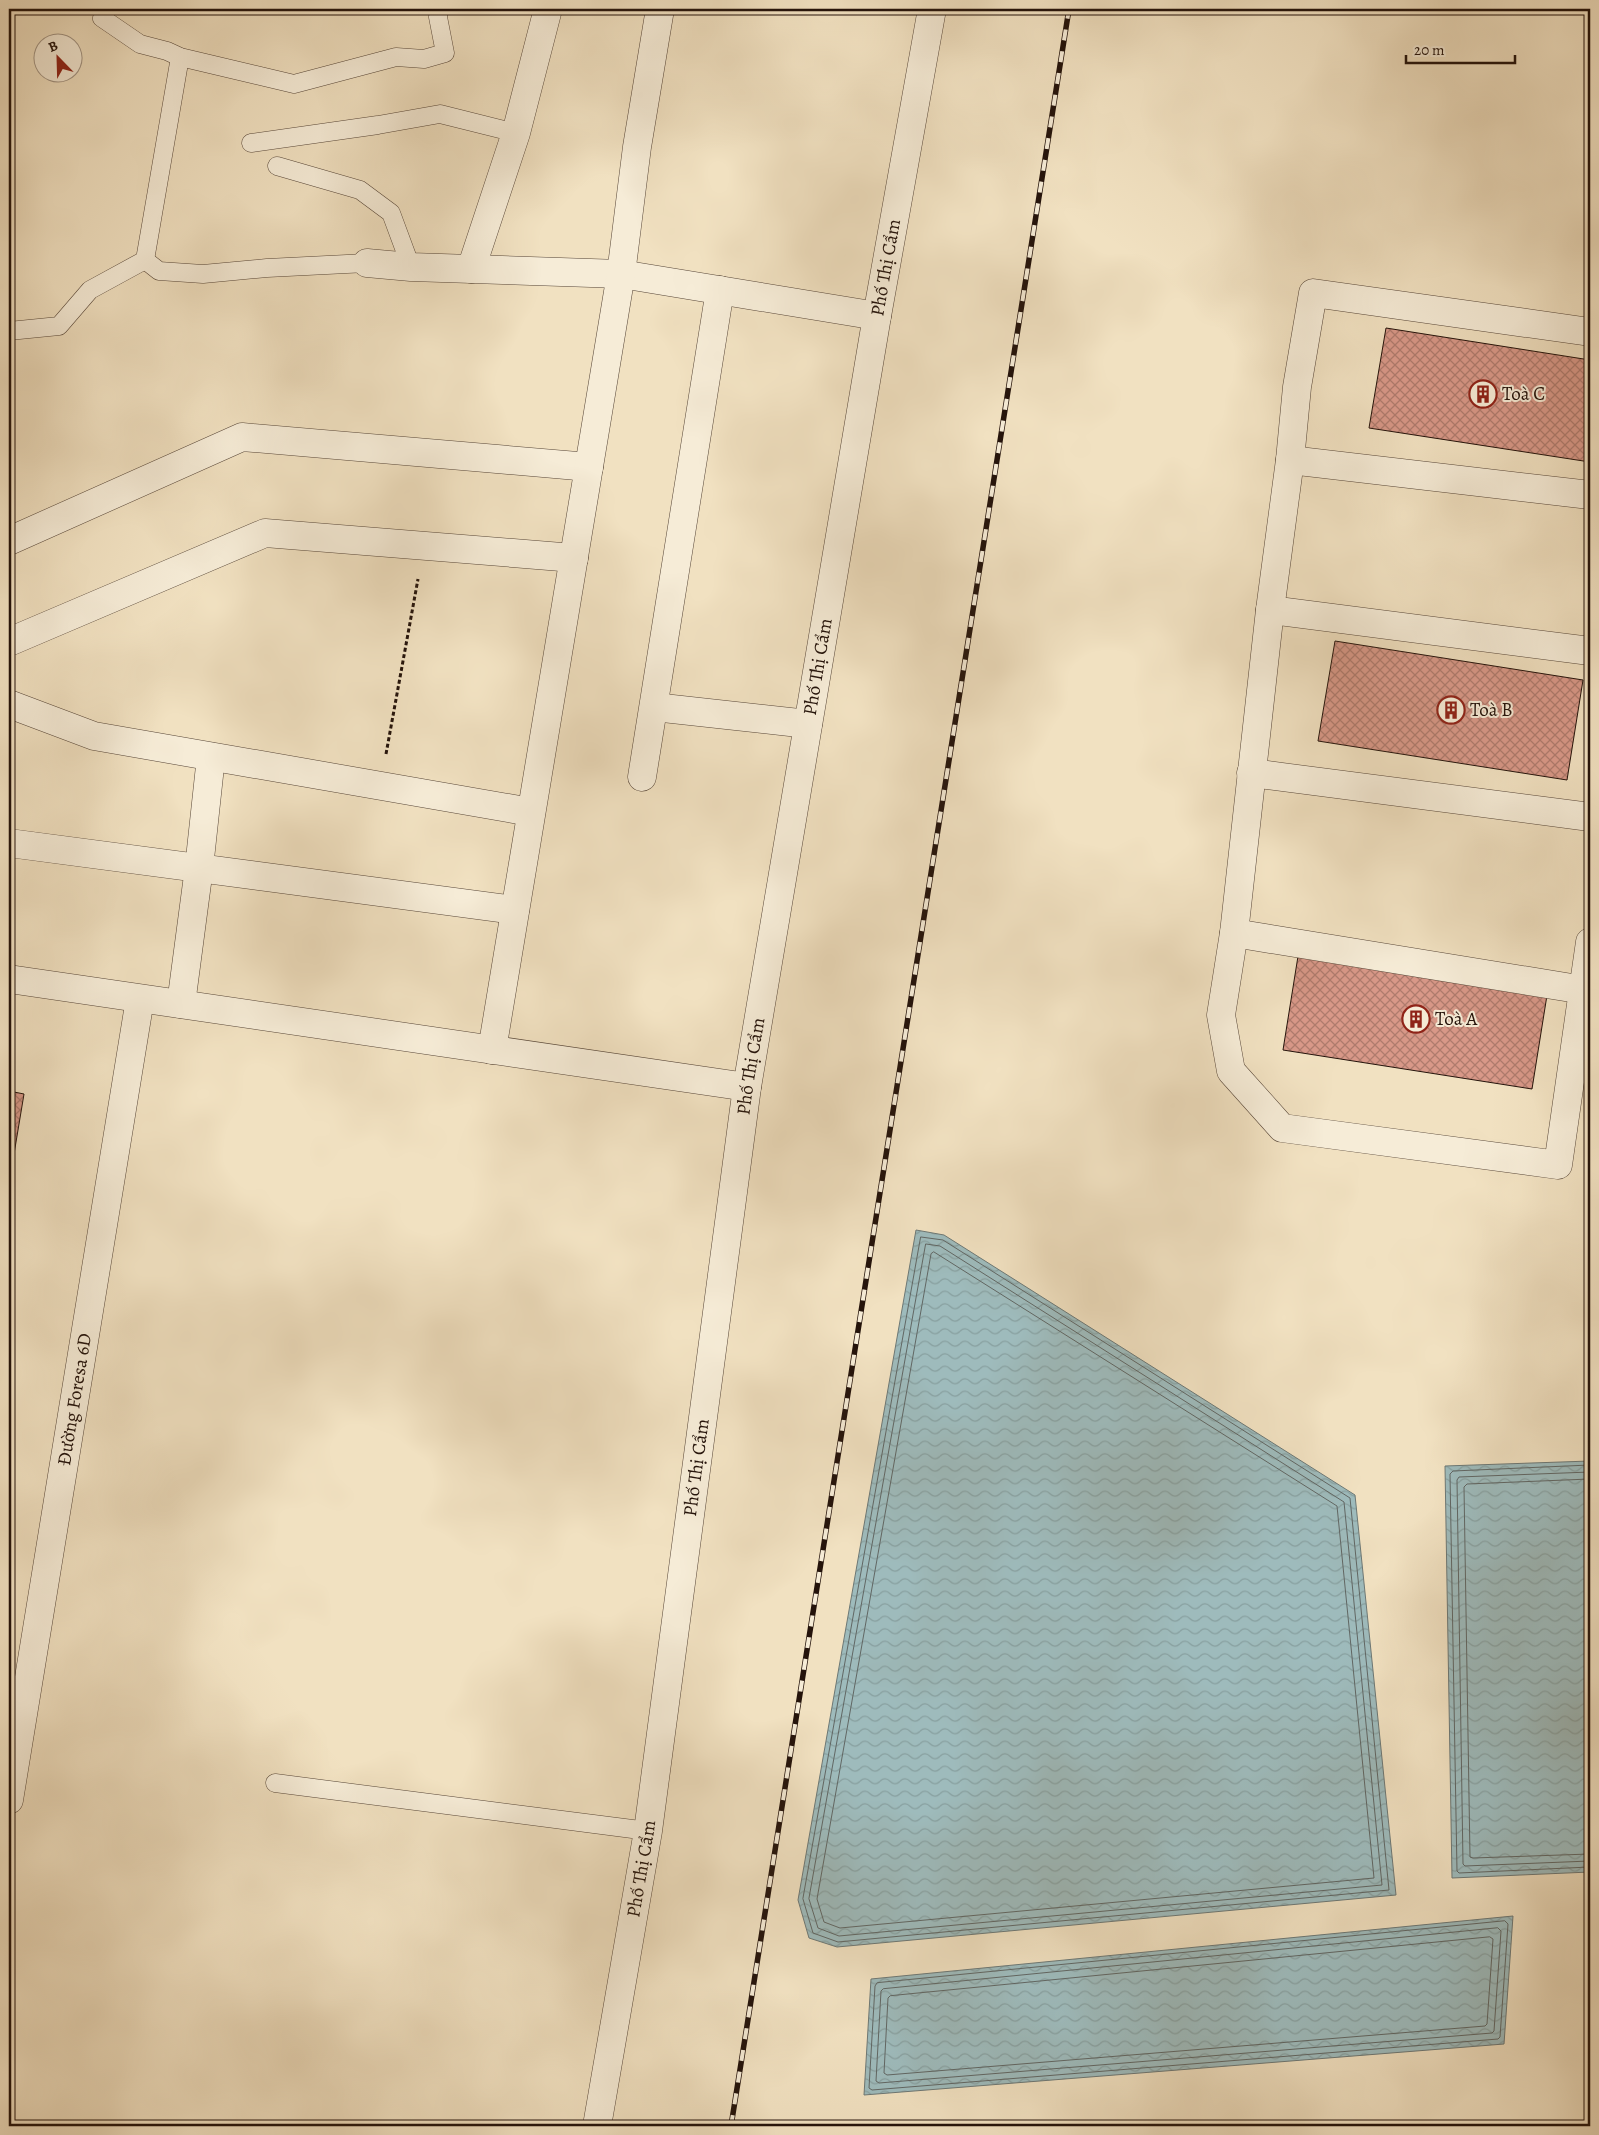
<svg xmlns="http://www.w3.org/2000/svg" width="1599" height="2135" font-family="Alegreya,serif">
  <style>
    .water { fill: url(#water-waves); stroke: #6d7875 }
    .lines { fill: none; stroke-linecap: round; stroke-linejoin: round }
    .shore { stroke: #616764; stroke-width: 1 }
    .building { fill: url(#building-cross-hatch); stroke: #24130b }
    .service-casing { stroke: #574638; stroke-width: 19 }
    .minor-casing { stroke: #574638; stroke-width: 29 }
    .path { stroke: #24130b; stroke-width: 3; stroke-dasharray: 4 2.5; stroke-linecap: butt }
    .service { stroke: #f6ecd7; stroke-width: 18 }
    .minor { stroke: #f6ecd7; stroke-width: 28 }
    .rail-casing { stroke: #24130b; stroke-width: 5.5 }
    .rail { stroke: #f6ecd7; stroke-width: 4; stroke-dasharray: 11; stroke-linecap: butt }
    .labels { text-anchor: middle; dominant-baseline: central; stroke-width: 4; stroke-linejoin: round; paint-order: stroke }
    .street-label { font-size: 19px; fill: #24130b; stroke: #f6ecd7 }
    .poi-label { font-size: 19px; fill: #24130b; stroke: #f6ecd7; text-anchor: start }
  </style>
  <defs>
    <pattern id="water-waves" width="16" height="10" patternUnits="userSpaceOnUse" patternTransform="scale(1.25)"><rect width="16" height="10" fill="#9ebbbc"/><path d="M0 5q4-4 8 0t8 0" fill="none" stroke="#88a0a0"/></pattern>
    <pattern id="building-cross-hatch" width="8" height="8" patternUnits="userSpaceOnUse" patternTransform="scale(1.25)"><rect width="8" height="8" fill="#d89888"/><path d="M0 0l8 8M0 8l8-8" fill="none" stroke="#af7b6d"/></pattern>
  </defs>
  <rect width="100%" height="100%" fill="#f1e1c1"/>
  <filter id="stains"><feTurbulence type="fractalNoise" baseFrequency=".004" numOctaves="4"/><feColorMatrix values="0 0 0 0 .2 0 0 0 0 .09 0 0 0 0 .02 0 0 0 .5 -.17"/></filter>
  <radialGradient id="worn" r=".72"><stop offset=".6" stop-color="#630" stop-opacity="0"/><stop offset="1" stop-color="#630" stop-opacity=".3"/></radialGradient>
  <g class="water">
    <path d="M916,1230l28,5 411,260 41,400 -559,52 -28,-9 -11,-38z"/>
    <path d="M1590,1461v411l-138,6 -7,-412z"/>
    <path d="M1513,1916l-9,128 -640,51 7,-116z"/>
  </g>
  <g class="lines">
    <g class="shore">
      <path d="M921,1237l22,3 407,258 39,392 -551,52 -25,-9 -10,-34z"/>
      <path d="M926,1244l14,2 404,256 38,383 -543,51 -21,-8 -9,-29z"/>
      <path d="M934,1252l403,254 37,372 -534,50 -16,-6 -7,-23 114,-645z"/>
      <path d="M1590,1465l-137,6 -3,3 7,397 2,2 131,-6"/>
      <path d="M1590,1472l-131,5 -2,3 6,384 2,2 125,-5"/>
      <path d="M1590,1479l-123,5 -3,3 6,370 3,1 117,-4"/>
      <path d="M1505,1921l3,3 -8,113 -2,2 -626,51 -3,-2 6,-102 2,-3z"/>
      <path d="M1498,1928l3,3 -7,100 -2,2 -613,50 -3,-2 5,-90 2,-2z"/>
      <path d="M1490,1937l3,2 -6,85 -2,2 -598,49 -3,-2 4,-75 2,-2z"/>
    </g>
  </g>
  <g class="building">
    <path d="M1386,328l204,32v102l-221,-34z"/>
    <path d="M1335,641l248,39 -16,100 -249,-39z"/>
    <path d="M1299,950l249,39 -16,100 -249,-39z"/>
    <path d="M9,1091l15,3 -15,90z"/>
  </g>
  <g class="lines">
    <g class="service-casing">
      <g id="service">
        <path d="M105,9l-3,9 38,26 27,7 13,6 114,27 102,-27 28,2 21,-6 -7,-36 1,-8"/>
        <path d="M251,143l127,-18 62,-11 76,19"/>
        <path d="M277,166l83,24 31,23 20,54"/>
        <path d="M145,260l14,11 44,3 64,-6 100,-5"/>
        <path d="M9,331l50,-5 31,-36 55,-30 35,-203"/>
        <path d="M275,1783l373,48"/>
      </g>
    </g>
    <g class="minor-casing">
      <g id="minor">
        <path d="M367,263l44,4 210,7 256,42"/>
        <path d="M471,269l45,-136 32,-124"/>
        <path d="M1590,332l-277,-39 -16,94 -7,73 -20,150 -36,323 -13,82 10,56 51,57 276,37 32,-223"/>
        <path d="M1290,460l300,35"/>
        <path d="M9,541l233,-104 347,30"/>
        <path d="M1270,610l320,41"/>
        <path d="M9,642l256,-109 309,25"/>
        <path d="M9,704l85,32 437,76"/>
        <path d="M654,707l154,17"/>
        <path d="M1251,773l339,44"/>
        <path d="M642,777l78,-487"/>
        <path d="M9,843l506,67"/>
        <path d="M1234,933l356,58"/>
        <path d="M9,979l738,108"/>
        <path d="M181,1004l18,-136 12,-111"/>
        <path d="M492,1050l129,-776 16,-127 23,-138"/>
        <path id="s1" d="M9,1800l131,-801"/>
        <path id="s2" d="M597,2126l51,-295 99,-744 130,-771 55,-307"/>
      </g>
    </g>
    <path class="path" d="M386,754l32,-175"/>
    <use href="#service" class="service"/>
    <use href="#minor" class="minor"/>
    <g class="rail-casing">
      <path id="rail" d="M731,2126l338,-2117"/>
    </g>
    <use href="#rail" class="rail"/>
  </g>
  <defs>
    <g id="building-ring" transform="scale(1.4375)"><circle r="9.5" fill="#f6ecd7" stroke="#8f2418" stroke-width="1.5"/><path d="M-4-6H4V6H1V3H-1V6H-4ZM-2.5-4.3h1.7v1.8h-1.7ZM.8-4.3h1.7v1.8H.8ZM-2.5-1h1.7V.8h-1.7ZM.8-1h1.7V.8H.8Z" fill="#8f2418"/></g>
  </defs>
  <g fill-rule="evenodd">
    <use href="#building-ring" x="1483" y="394"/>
    <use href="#building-ring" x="1451" y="710"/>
    <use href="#building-ring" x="1416" y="1019"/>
  </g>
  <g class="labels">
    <g class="street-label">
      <text stroke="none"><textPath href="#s2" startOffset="1881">Phố Thị Cẩm</textPath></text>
      <text stroke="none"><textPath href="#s2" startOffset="1476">Phố Thị Cẩm</textPath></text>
      <text stroke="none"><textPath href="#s2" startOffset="1071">Phố Thị Cẩm</textPath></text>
      <text stroke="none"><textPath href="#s1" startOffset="406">Đường Foresa 6D</textPath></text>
      <text stroke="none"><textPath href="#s2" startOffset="666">Phố Thị Cẩm</textPath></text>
      <text stroke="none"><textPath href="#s2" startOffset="261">Phố Thị Cẩm</textPath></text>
    </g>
    <g class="poi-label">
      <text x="1502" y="394">Toà C</text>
      <text x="1470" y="710">Toà B</text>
      <text x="1435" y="1019">Toà A</text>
    </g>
  </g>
  <rect width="1599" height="2135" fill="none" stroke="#f1e1c1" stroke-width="30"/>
  <rect x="10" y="10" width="1579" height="2115" fill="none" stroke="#24130b" stroke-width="2.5"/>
  <rect x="15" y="15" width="1569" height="2105" fill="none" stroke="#24130b"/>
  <g transform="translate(58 58) rotate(337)"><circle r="24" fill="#f6ecd7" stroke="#a29585"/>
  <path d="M0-4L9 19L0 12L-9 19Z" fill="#8f2418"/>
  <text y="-8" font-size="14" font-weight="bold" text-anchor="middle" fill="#24130b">B</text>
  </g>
  <path d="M1406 55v8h109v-8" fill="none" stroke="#24130b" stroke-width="2.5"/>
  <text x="1414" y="55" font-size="15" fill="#24130b" stroke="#f6ecd7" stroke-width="4" paint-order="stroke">20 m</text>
  <rect width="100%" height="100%" filter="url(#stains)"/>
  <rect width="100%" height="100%" fill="url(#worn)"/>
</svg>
